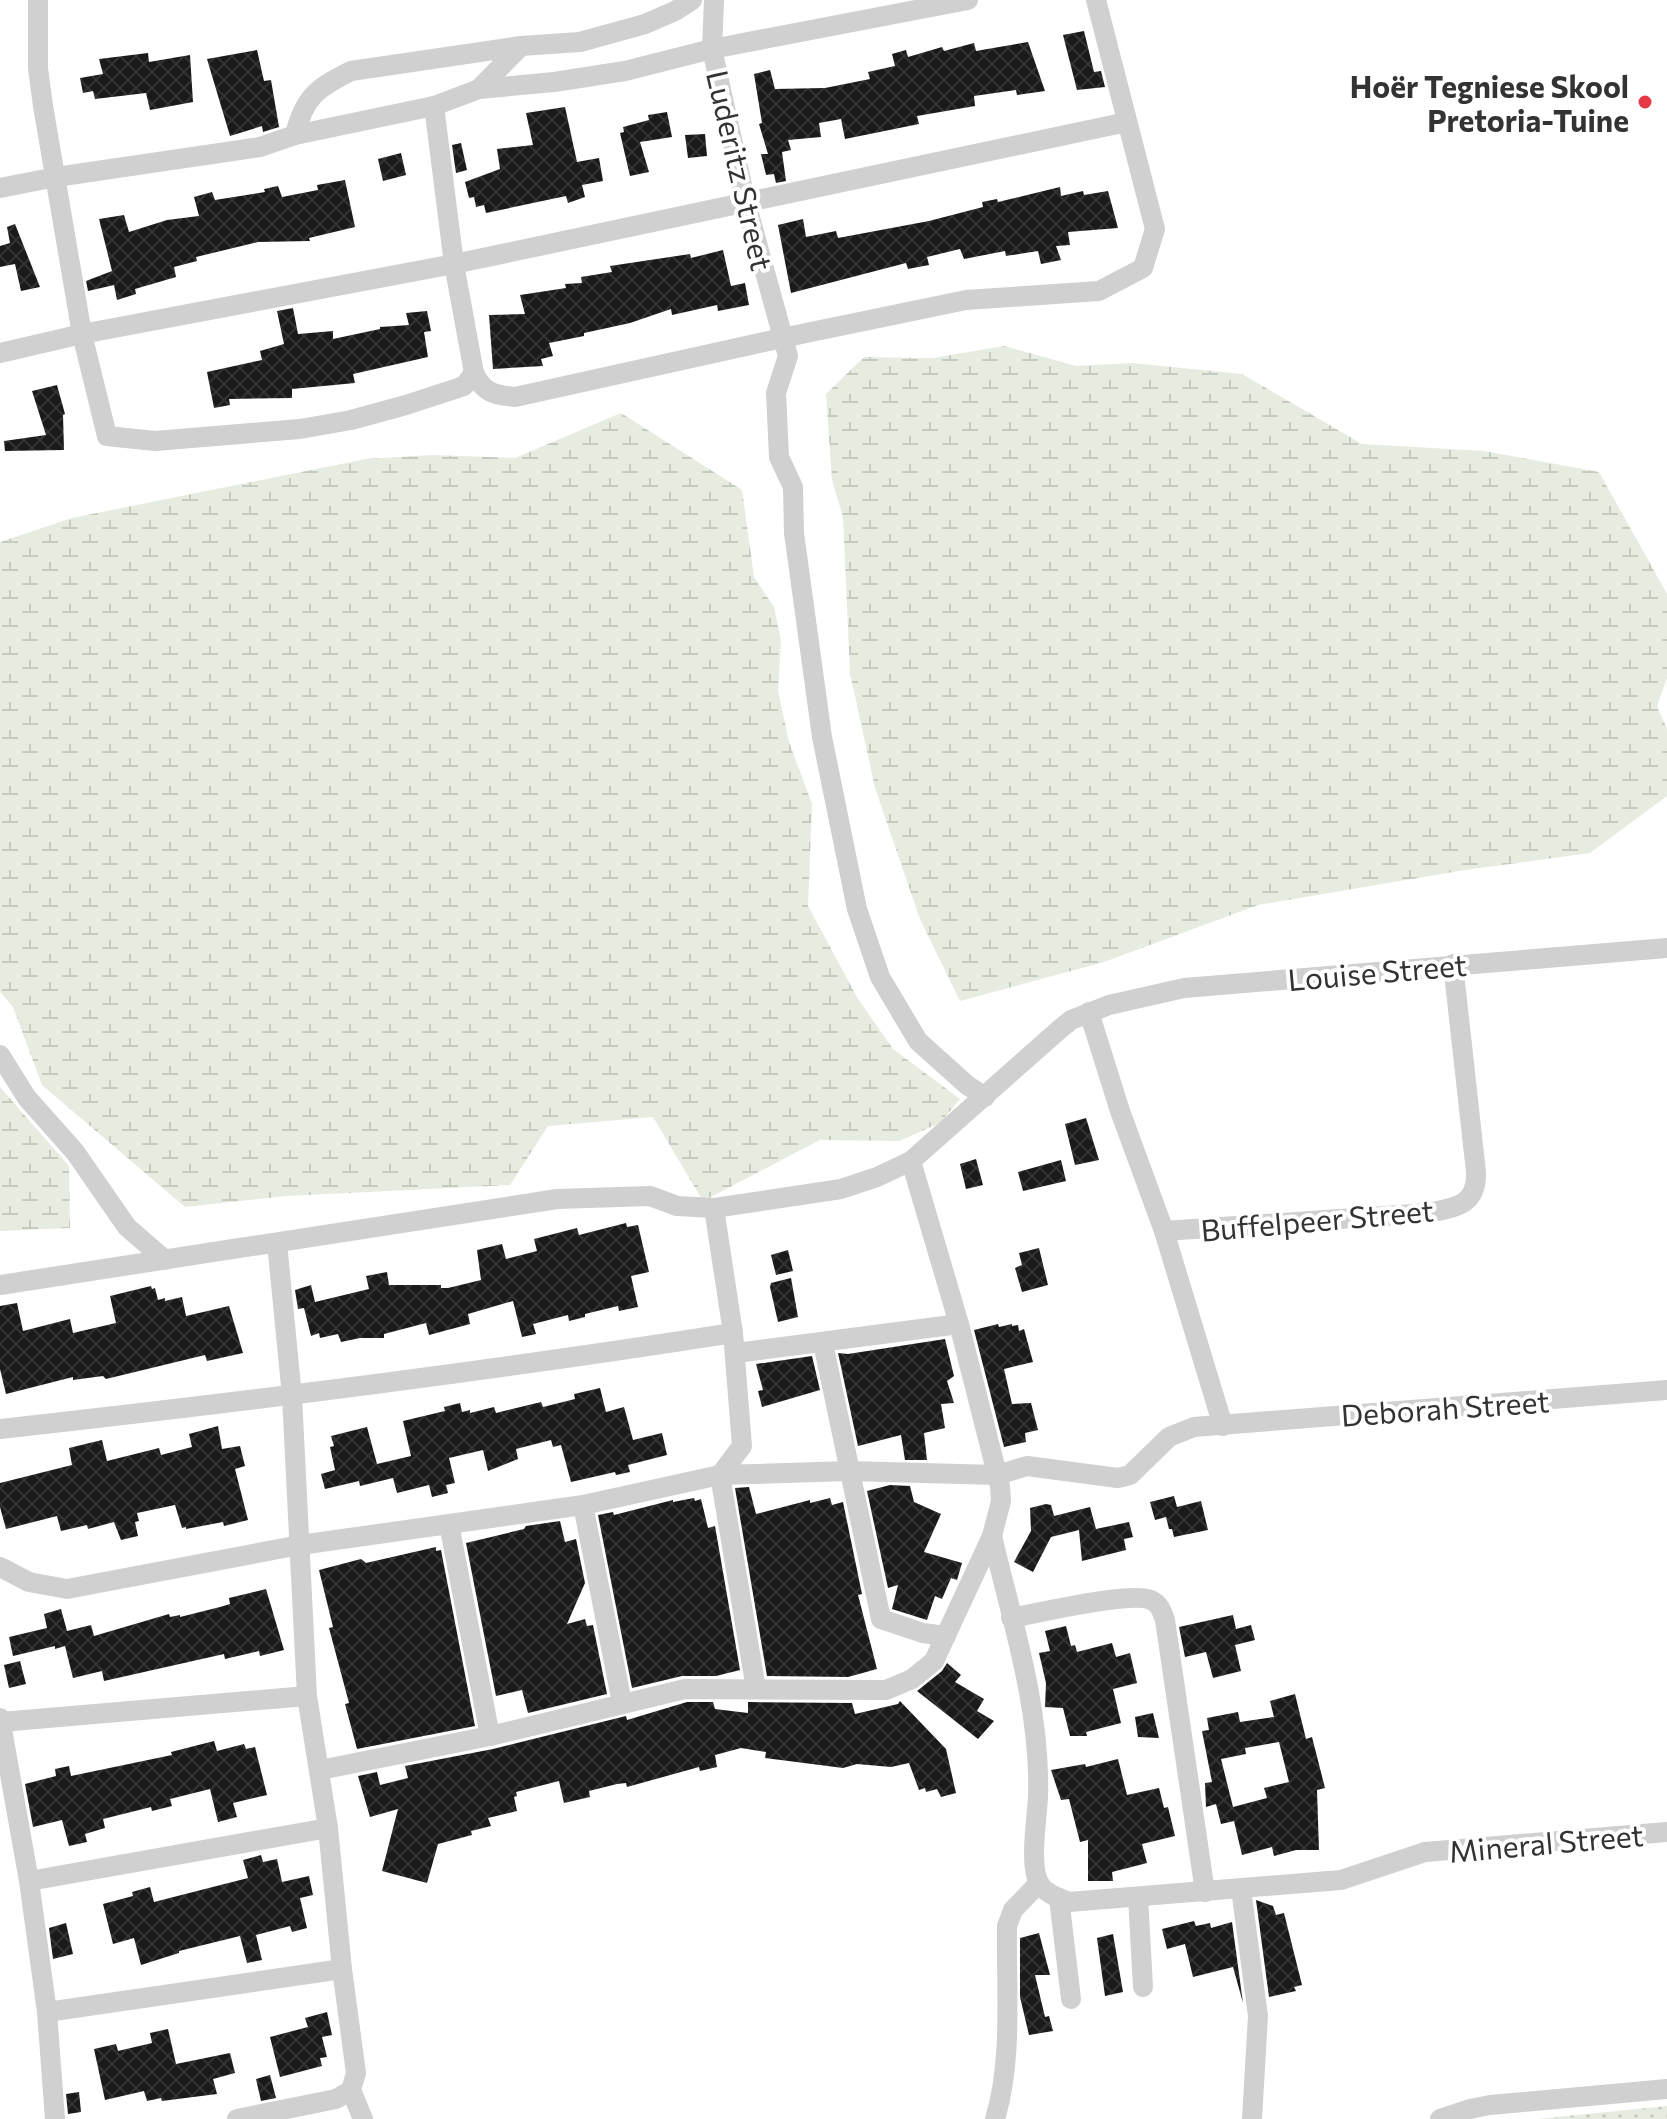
<svg xmlns="http://www.w3.org/2000/svg" width="1667" height="2119" font-family="Commissioner,sans-serif">
  <style>
    .grass { fill: url(#grass-dots) }
    .wetland { fill: url(#wetland-marsh) }
    .building { fill: url(#building-cross-hatch); fill-rule: evenodd }
    .lines { fill: none; stroke-linecap: round; stroke-linejoin: round }
    .minor { stroke: #d0d0d0; stroke-width: 20 }
    .poi-dot { fill: #e63946; stroke: #fff; stroke-width: 3 }
    .labels { text-anchor: middle; dominant-baseline: central; stroke-width: 8; stroke-linejoin: round; paint-order: stroke }
    .poi-label { font-size: 30px; font-weight: bold; fill: #333; stroke: #fff; text-anchor: end }
    .street-label { font-size: 30px; fill: #333; stroke: #fff }
  </style>
  <defs>
    <pattern id="grass-dots" width="8" height="8" patternUnits="userSpaceOnUse" patternTransform="scale(2)"><rect width="8" height="8" fill="#e6ecdf"/><path d="M2 2h.1M6 6h.1" fill="none" stroke="#c6cbc0" stroke-width="1.8" stroke-linecap="round"/></pattern>
    <pattern id="wetland-marsh" width="20" height="14" patternUnits="userSpaceOnUse" patternTransform="scale(2)"><rect width="20" height="14" fill="#e6ecdf"/><path d="M1 5h8M5 5V1M11 12h8M15 12V8" fill="none" stroke="#c6cbc0"/></pattern>
    <pattern id="building-cross-hatch" width="8" height="8" patternUnits="userSpaceOnUse" patternTransform="scale(2)"><rect width="8" height="8" fill="#1a1a1a"/><path d="M0 0l8 8M0 8l8-8" fill="none" stroke="#333"/></pattern>
  </defs>
  <rect width="100%" height="100%" fill="#fff"/>
  <path class="grass" d="M1667,2106v13h-130z"/>
  <g class="wetland">
    <path d="M1004,346l72,20 56,-3 110,11 120,70 122,7 115,21 68,122v84l-10,28 10,23v67l-77,57 -125,17 -207,35 -154,57 -144,39 -40,-82 -45,-131 -25,-115 -7,-156 -11,-37 -6,-86 38,-37 69,1z"/>
    <path d="M621,413l121,77 12,87 20,30 7,34 -3,50 11,51 23,62 -4,102 50,93 35,50 67,50 -20,24 -41,18 -79,-1 -117,61 -50,-84 -105,9 -38,59 -223,11 -102,11 -143,-122 -29,-78 -13,-15v-450l72,-24 294,-59 66,-4 83,3z"/>
    <path d="M0,1087l69,79 1,62 -70,3z"/>
  </g>
  <g class="building">
    <path d="M1084,31l10,41 7,-1 4,16 -28,3 -14,-55z"/>
    <path d="M1028,42l17,49 -28,4 -1,-5 -42,6 1,10 -58,10 2,8 -74,15 -4,-20 -22,4 2,14 -33,3 3,10 -9,2 4,29 -10,2 -2,-9 -8,1 -5,-21h7l-9,-30 3,-1 -8,-49 16,-4 5,19 50,-1 45,-9 -2,-7 27,-6 -3,-12 14,-4 2,7 34,-10 2,4 30,-8 2,8z"/>
    <path d="M257,50l7,31 7,-1 8,47 -16,5 -1,-6 -32,10 -23,-77z"/>
    <path d="M148,53l1,9 41,-7 3,47 -43,8 -4,-17 -51,6 -2,-8 -10,2 -3,-15 23,-4 -4,-15z"/>
    <path d="M565,107l12,55 22,-4 4,23 -21,4 3,12 -17,6 -2,-7 -80,17 -2,-8 -8,2 -2,-10 -5,1 -4,-16 35,-13 -3,-20 36,-4 -7,-32z"/>
    <path d="M667,112l5,25 -32,5 9,30 -19,4 -10,-43 4,-1 -1,-5 26,-7 -1,-5z"/>
    <path d="M705,134l2,22 -19,2 -3,-23z"/>
    <path d="M461,143l6,27 -11,3 -4,-28z"/>
    <path d="M401,153l5,22 -23,6 -5,-22z"/>
    <path d="M345,180l10,47 -46,11 1,3 -52,1 -62,15 1,4 -23,6 2,10 -41,12 1,5 -19,6 -3,-15 -26,6 -2,-10 26,-10 -13,-52 25,-4 5,17 38,-12 32,-4 -5,-19 18,-5 3,8 50,-8 -1,-3 14,-3 4,11 36,-7 -1,-5z"/>
    <path d="M1060,187l1,9 22,-5 1,4 24,-4 10,37 -50,4 2,13 -14,1 5,14 -20,4 -3,-13 -32,5 -1,-5 -41,8 -4,-10 -33,8 2,8 -21,4 -2,-6 -115,30 -13,-68 25,-6 3,18 30,-6 2,7 91,-17 54,-14 -1,-5 15,-3 1,3z"/>
    <path d="M15,224l25,63 -19,4 -6,-27 -15,3v-21l10,-3 -3,-16z"/>
    <path d="M723,250l8,36 14,-3 4,22 -31,6 -1,-6 -45,10 -1,-6 -41,14 -46,10v3l-35,7 4,13 -12,3 2,7 -50,3 -4,-54 36,-1 -5,-19 46,-7 -1,-4 17,-1 -1,-6 31,-5 -2,-6 80,-12 1,4z"/>
    <path d="M293,308l5,26 35,-3v8l47,-10v-2l29,-2 -3,-12 21,-2 4,20 -7,1 4,25 -75,17 2,9 -63,6v9l-63,1 1,6 -16,3 -7,-36 55,-12 -2,-9 24,-7 -7,-33z"/>
    <path d="M57,385l8,29 -2,1 1,35 -59,1 -1,-10 42,-6 -14,-44z"/>
    <path d="M1086,1118l13,42 -24,5 -10,-41z"/>
    <path d="M976,1159l7,26 -17,4 -6,-25z"/>
    <path d="M1061,1160l5,21 -43,10 -5,-19z"/>
    <path d="M626,1223l1,4 11,-2 11,47 -18,4 7,31 -19,4 -1,-5 -33,8v3l-16,4 -1,-6 -35,9 3,10 -14,3 -9,-36 -45,13 2,10 -41,11 -3,-12 -42,11v4h-24l-19,4 -3,-8 -18,4 -1,-5 -8,3 -7,-28 -6,1 -3,-19 16,-5 4,17 54,-13 -3,-13 21,-4 2,13h52v3h7l33,-8 -4,-30 25,-6 4,15 31,-8 -3,-12 43,-11 2,7z"/>
    <path d="M1039,1248l9,37 -26,7 -7,-24 7,-3 -3,-12z"/>
    <path d="M788,1250l5,21 -17,4 -5,-20z"/>
    <path d="M791,1278l7,39 -20,5 -8,-35 1,-4z"/>
    <path d="M151,1286l1,3 3,-1 3,12 7,-2v3l17,-4 4,19 43,-10 14,47 -36,8 -2,-6 -99,24 -3,-3 -30,4v-3l-67,17 -6,-25v-63l17,-3 6,28 47,-12 3,14 43,-10 -6,-27z"/>
    <path d="M998,1324l1,3 13,-3v2l6,-1 1,6 5,-2 9,33 -29,7 8,35 19,-1 7,27 -13,3 1,9 -22,5 -30,-117z"/>
    <path d="M945,1339l9,37 -7,5 7,22 -13,1 4,24 -21,5 3,27h-22l-4,-25 -43,11 -20,-93 10,1z"/>
    <path d="M812,1356l8,34 -58,17 -4,-16 5,-1 -7,-26z"/>
    <path d="M600,1388l6,24 18,-5 9,33 29,-7 5,22 -39,10 2,7 -14,3 -1,-3 -44,10 -10,-37 -8,2 -2,-7 -35,9 2,10 -30,12 -5,-21 -34,8 6,25 -9,2 2,8 -16,4 -3,-12 -32,8 -4,-15 -33,8 -1,-5 -34,8 -4,-15 14,-4 -5,-23 4,-1 -3,-10 36,-9 10,37 34,-8 -8,-35 42,-10 -1,-4 16,-4 2,9 8,-2v3l24,-6 2,6 45,-11 2,5 32,-8 -1,-5z"/>
    <path d="M218,1426l4,23 18,-3 5,20 -10,3 13,51 -24,6 -1,-4 -37,7v-2l-4,1 -7,-23 -38,8 2,8 -4,1 3,14 -17,4 -7,-18 -26,7 -1,-4 -26,6 -4,-15 -51,13 -6,-22v-24l72,-18 -3,-17 33,-8 5,21 52,-13 2,7 31,-8 -3,-13z"/>
    <path d="M890,1485l20,1 4,16 27,12 -17,38 38,11 -5,17 -6,-2 -9,21 -7,-3 -8,24 -35,-11 6,-24 -10,3 -21,-97z"/>
    <path d="M749,1487l7,27 54,-14v3l20,-5 2,7 11,-3 19,92 -4,1 19,74 -29,8 -81,-1 -32,-188z"/>
    <path d="M1174,1496l3,11 24,-6 7,29 -34,7 -2,-8h-3l-3,-12 -11,3 -5,-18z"/>
    <path d="M694,1498l1,3 6,-2 7,29 7,-2 25,144 -24,6h-34l-50,12 -34,-173 15,-3 1,3 59,-15v2z"/>
    <path d="M1046,1504l5,1 3,11 36,-9 6,22 33,-7 4,15 -9,2 2,11 -44,11 -3,-31 -28,7 -18,35 -19,-10 17,-31 -1,-23z"/>
    <path d="M560,1521l5,21 11,-3 9,44 -18,41 18,-5 2,7 6,-1 14,69 -79,19 -6,-23 -26,6 -30,-153 58,-14 2,-3z"/>
    <path d="M436,1547v4l5,-1 34,176 -118,23 -12,-45 4,-1 -20,-75 4,-1 -14,-57 42,-11 5,4z"/>
    <path d="M266,1589l18,61 -24,6 -1,-5 -34,8 -1,-5 -120,27 -2,-10 -29,7 -8,-32 -10,3v-3l-42,10 -4,-19 38,-9 -3,-14 17,-5 6,22 24,-6 3,11 75,-22 1,3 10,-2v2l40,-10 10,-3 -1,-6z"/>
    <path d="M1233,1615l3,14 15,-4 4,15 -20,5 6,26 -28,7 -7,-26 -21,5 -6,-30z"/>
    <path d="M1066,1626l5,20 4,-1 2,7 35,-9 4,14 14,-4 7,30 -24,6 8,34 -35,9 1,4h-17l-7,-28 -18,-1 1,-24 -7,-30 11,-2 -5,-20z"/>
    <path d="M20,1661l6,23 -17,4 -5,-23z"/>
    <path d="M947,1663l14,12 -6,7 29,17 -7,12 17,10 -16,18 -61,-48 25,-20z"/>
    <path d="M1295,1694l11,45 6,-2 13,51 -8,2 2,60h-23l-22,6 -2,-9 -30,8 -8,-34 -13,3 -5,-20 -10,3 -1,-24 7,-1 -10,-51 7,-1 -2,-12 31,-6 2,10 34,-5 -4,-16zM1279,1742l10,40 -25,6 3,10 -34,9 -12,-48 25,-5 -1,-6z"/>
    <path d="M900,1701l46,48 10,44 -15,4 -4,-8 -11,3 -1,-4 -6,2 -10,-27 -18,4 -34,-3 -14,4 -78,-10 1,-6 -25,-4 -26,7 2,12 -17,4 -1,-4 -72,20 -1,-4 -9,1 -28,7 1,6 -26,6 -5,-22 -43,11 1,4 -3,1 3,14 -29,7 3,8 -20,5 1,4 -34,9 -11,39 -45,-12 16,-62 -28,8 -12,-41 19,-4 3,13 28,-7 -3,-12 88,-17 133,-33 1,4 60,-18h26l2,7 33,4v-11l104,1 3,11 43,-10z"/>
    <path d="M1153,1713l6,25 -21,-1 -3,-20z"/>
    <path d="M214,1741l3,10 27,-7 2,5 9,-2 12,48 -34,8 4,14 -19,5 -8,-33 -40,10 2,7 -20,5 -1,-4 -48,12 2,9 -20,6 2,8 -18,4 -7,-26 -29,7 -8,-43 31,-8 -1,-7 14,-3 2,10 101,-21 -1,-3z"/>
    <path d="M1118,1759l9,36 32,-7 5,20 4,-1 7,29 -33,8 5,19 -35,9 1,9h-25v-41l-8,2 -11,-43 -8,1 -10,-30 34,-6 1,3z"/>
    <path d="M261,1855l2,7 14,-3 5,23 27,-6 4,19 -13,3 7,30 -15,4 -2,-6 -34,9 6,25 -15,3 -7,-27 -61,15v2l-38,12 -7,-27 -21,6 -10,-40 30,-8 -1,-4 18,-5 4,15 94,-24 -5,-18z"/>
    <path d="M1256,1900l17,6 3,9 8,-2 18,72 -8,2 2,4 -27,6z"/>
    <path d="M1194,1921l2,5 14,-3 1,5 21,-6 11,81 -10,-36 -40,10 -8,-33 -18,5 -5,-20z"/>
    <path d="M66,1923l7,31 -20,5 -4,-31z"/>
    <path d="M1039,1933l11,42h-15l10,42 4,-1 4,15 -24,4 -9,-38v-59z"/>
    <path d="M1113,1934l10,58 -18,4 -8,-58z"/>
    <path d="M327,2012l5,23 -10,2 5,20 -7,1 2,8 -42,11 -10,-40 38,-10 -3,-9z"/>
    <path d="M168,2029l8,35 54,-11 5,20 -22,6 4,15 -55,7 -1,-3 -14,3 -3,-10 -39,9 -11,-51 22,-5 2,7 34,-8 -2,-10z"/>
    <path d="M270,2075l6,23 -15,3 -5,-22z"/>
    <path d="M79,2092l2,20 -13,2 -2,-20z"/>
  </g>
  <g class="lines">
    <g class="minor">
      <path d="M38,0v68l5,38 39,228 25,102 48,5 145,-12 51,-9 55,-15 58,-19 10,-13"/>
      <path d="M714,0l-2,49 34,154 42,153 -12,37 3,64 14,30 1,46 28,204 35,172 23,68 38,64 49,44 18,12"/>
      <path d="M479,89l42,-43"/>
      <path d="M434,106l20,158 20,109c10,20 20,22 41,24l267,-59 184,-38 133,-9 44,-23 12,-39 -59,-229"/>
      <path d="M295,135c9,-38 22,-47 56,-64l170,-25 59,-4 65,-18 30,-13 17,-11"/>
      <path d="M0,188l56,-11 204,-30 35,-12 139,-29 45,-17 75,-7 71,-11 87,-22 256,-49"/>
      <path d="M0,353l82,-19 372,-70 673,-142"/>
      <path d="M1089,1012l31,99 44,120 59,195"/>
      <path d="M0,1055l27,43 48,54 52,75 38,33"/>
      <path d="M1164,1231l264,-18c28,-6 49,-7 48,-41l-23,-208"/>
      <path d="M0,1285l557,-86 93,-3 27,10 37,2"/>
      <path d="M733,1333l9,113 -22,29 36,214"/>
      <path d="M823,1343l58,276 42,14 23,3"/>
      <path d="M736,1353l223,-29"/>
      <path d="M0,1429c245,-27 490,-58 733,-96l-19,-125 127,-19 36,-12 34,-16 149,-132 11,-9 38,-15 75,-17 483,-40"/>
      <path d="M583,1505l39,198"/>
      <path d="M449,1524l41,212"/>
      <path d="M992,1536c20,85 49,173 46,261 -1,21 -9,68 1,86 6,11 20,15 30,19l272,-22 84,-28 242,-20"/>
      <path d="M0,1567l29,15 38,7 233,-44 283,-40 137,-30 129,-4 148,4 30,-9 91,12 12,-3 39,-38 25,-10 473,-37"/>
      <path d="M1011,1618c27,-5 120,-27 140,-18 9,4 11,12 14,20l40,272"/>
      <path d="M0,1718l29,163 18,131 8,107"/>
      <path d="M1,1722l306,-26"/>
      <path d="M320,1770l170,-34 195,-47 201,1 26,-11 22,-18 58,-125 9,-35 -1,-15 -41,-162 -48,-163"/>
      <path d="M29,1881l299,-53"/>
      <path d="M1241,1889l17,127 -6,103"/>
      <path d="M1138,1897l5,90"/>
      <path d="M1059,1898l12,101"/>
      <path d="M47,2012l295,-43"/>
      <path d="M351,2090l12,29"/>
      <path d="M237,2119l99,-20 15,-9 5,-17 -14,-104 -14,-141 -21,-132 -15,-300 -15,-153"/>
      <path d="M995,2119c18,-59 11,-130 12,-193l6,-16 26,-27"/>
      <path d="M1440,2119l30,-10 20,-4 177,-16"/>
    </g>
  </g>
  <circle class="poi-dot" cx="1645" cy="102" r="8"/>
  <g class="labels">
    <g class="poi-label">
      <text x="1629" y="85">Hoër Tegniese Skool<tspan x="1629" dy="34">Pretoria-Tuine</tspan></text>
    </g>
    <g class="street-label">
      <text transform="translate(741 170) rotate(77)">Luderitz Street</text>
      <text transform="translate(1377 971) rotate(-5)">Louise Street</text>
      <text transform="translate(1317 1219) rotate(-5)">Buffelpeer Street</text>
      <text transform="translate(1445 1407) rotate(-4)">Deborah Street</text>
      <text transform="translate(1546 1842) rotate(-5)">Mineral Street</text>
    </g>
  </g>
</svg>
